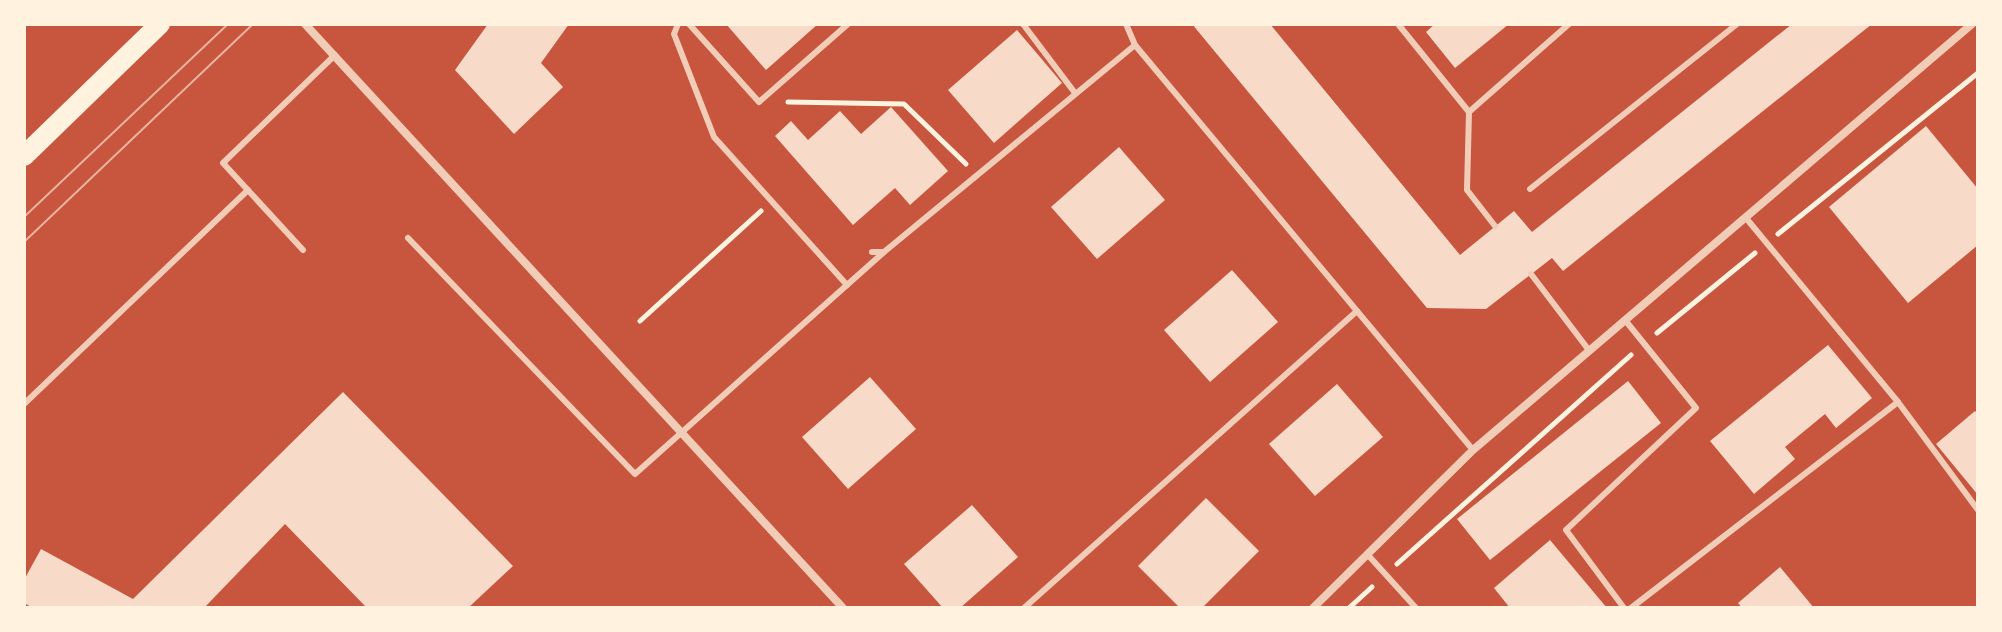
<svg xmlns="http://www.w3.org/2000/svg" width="2002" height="632" font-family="'Fira Sans Condensed',sans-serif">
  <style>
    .building { fill: #f7dbc8 }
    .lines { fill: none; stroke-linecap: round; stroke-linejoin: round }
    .path { stroke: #fff3e0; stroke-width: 5 }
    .service { stroke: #f1ccb7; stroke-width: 6 }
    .minor { stroke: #f1ccb7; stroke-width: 8 }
    .primary { stroke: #fff3e0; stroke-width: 20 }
    .tram { stroke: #e9b49f; stroke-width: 2 }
  </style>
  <rect width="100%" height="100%" fill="#c8553d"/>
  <g class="building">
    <path d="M488,24h81l-28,39 22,24 -49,47 -59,-64z"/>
    <path d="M726,24h92l-52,46z"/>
    <path d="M1192,24h78l190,231 54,-44 18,21 260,-208h80l-309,247 -11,-13 -66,51 -59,-1z"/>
    <path d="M1435,24h74l-54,44 -29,-36z"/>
    <path d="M1017,30l45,53 -68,60 -46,-53z"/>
    <path d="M891,107l57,64 -38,34 -15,-17 -42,37 -78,-89 16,-15 17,19 32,-29 21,23z"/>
    <path d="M1926,126l52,63v56l-70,58 -79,-96z"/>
    <path d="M1119,147l46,53 -68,59 -46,-52z"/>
    <path d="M1232,270l46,52 -68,60 -46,-52z"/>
    <path d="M1828,345l44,53 -36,30 -11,-14 -40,33 10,12 -41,35 -44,-53z"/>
    <path d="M870,377l46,52 -68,60 -46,-52z"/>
    <path d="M1628,381l33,42 -171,137 -33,-41z"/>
    <path d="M1337,384l46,53 -68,59 -46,-52z"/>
    <path d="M343,392l170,174 -45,42h-101l-82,-84 -81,84h-171l-9,-5v-23l17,-31 92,50z"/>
    <path d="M1975,411l3,3v81l-42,-51z"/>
    <path d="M1206,498l53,53 -57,57h-22l-42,-42z"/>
    <path d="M972,505l46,52 -58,51h-17l-39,-44z"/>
    <path d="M1550,540l57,68h-97l-16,-20z"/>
    <path d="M1780,567l34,41h-72l-4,-5z"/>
  </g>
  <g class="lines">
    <g class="path">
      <path d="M788,102l116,2 62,60"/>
      <path d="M1778,234l200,-161"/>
      <path d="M640,321l121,-110"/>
      <path d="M1657,333l98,-80"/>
      <path d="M1397,564l234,-209"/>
      <path d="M1349,608l23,-21"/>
    </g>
    <g class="service">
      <path d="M678,24l-4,10 40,103 133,148"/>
      <path d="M689,24l70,78 89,-78"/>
      <path d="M1023,24l52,69"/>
      <path d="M1126,24l9,21 338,405"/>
      <path d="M1398,24l71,88 -2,78 28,36"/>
      <path d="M1469,112l100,-88"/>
      <path d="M1530,189l207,-165"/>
      <path d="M1746,218l152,184 80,108"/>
      <path d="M408,238l227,236 249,-222h-12"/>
      <path d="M303,250l-80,-87 112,-108"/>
      <path d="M884,252l251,-207"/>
      <path d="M1531,274l57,75"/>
      <path d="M24,404l224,-214"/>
      <path d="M1368,555l48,53"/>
      <path d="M1024,608l333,-297"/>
      <path d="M1624,608l-58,-78 130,-122 -71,-88"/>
      <path d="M1631,608l267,-206"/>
    </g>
    <g class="minor">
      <path d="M305,24l538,584"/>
      <path d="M1313,608l160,-158 499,-426"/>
    </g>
    <path class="primary" d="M24,156l136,-132"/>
    <g class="tram">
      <path d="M24,217l204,-193"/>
      <path d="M24,242l229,-218"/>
    </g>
  </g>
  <rect width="2002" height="632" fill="none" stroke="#fff3e0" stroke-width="52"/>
</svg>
